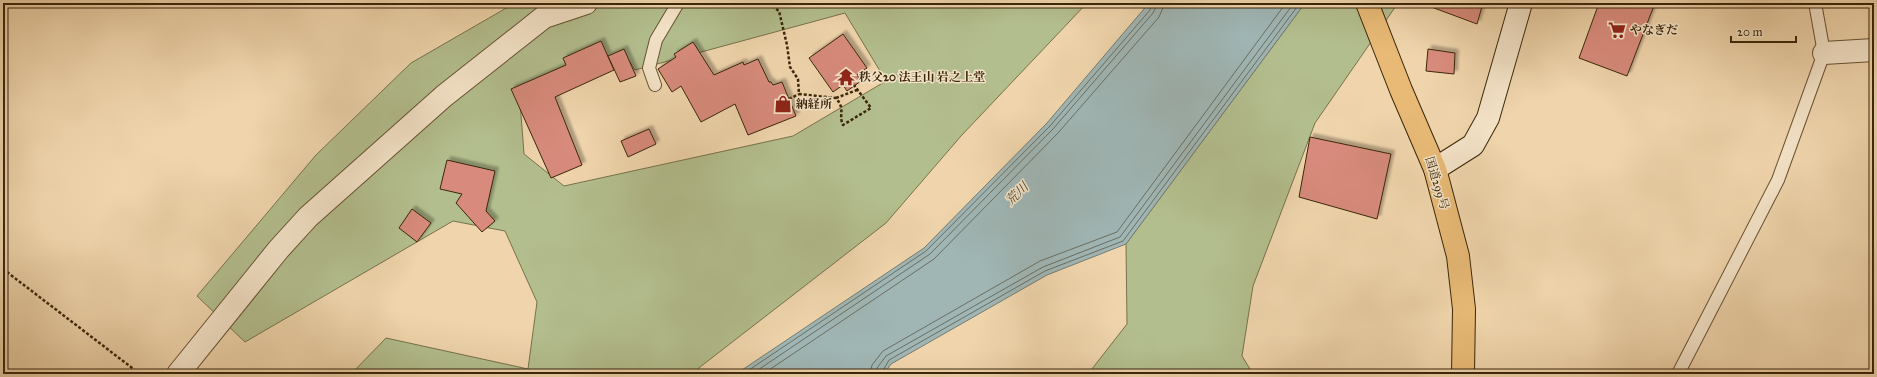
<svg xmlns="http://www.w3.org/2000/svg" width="1877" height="377" font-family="'IM FELL Great Primer','Noto Serif JP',serif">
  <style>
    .green { fill: #b3be8e; stroke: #76724c; fill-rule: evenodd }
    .water { fill: #9fb6b5; stroke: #767c71 }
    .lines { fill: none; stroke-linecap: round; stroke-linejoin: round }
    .shore { stroke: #6c6e60; stroke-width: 1 }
    .stream { stroke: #767c71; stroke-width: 7 }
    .building { fill: #d88b7b; stroke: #39260a; filter: url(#shadow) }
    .lane-casing { stroke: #675232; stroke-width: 14 }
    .street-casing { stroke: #675232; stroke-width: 24 }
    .secondary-casing { stroke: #39260a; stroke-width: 24 }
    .highway-casing { stroke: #39260a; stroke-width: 24 }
    .path { stroke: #39260a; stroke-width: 2.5; stroke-dasharray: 3 2; stroke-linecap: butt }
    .lane { stroke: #f5e4c9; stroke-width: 12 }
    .street { stroke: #f5e4c9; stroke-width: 22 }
    .secondary { stroke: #f5e4c9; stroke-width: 22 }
    .highway { stroke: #e8ba76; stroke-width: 22 }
    .labels { text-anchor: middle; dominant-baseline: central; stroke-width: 3; stroke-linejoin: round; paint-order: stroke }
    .poi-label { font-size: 12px; font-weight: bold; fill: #39260a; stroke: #f5e4c9; text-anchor: start }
    .street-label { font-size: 12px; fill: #39260a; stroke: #f5e4c9 }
    .water-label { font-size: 13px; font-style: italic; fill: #524a35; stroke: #f5e4c9 }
  </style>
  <defs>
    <filter id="shadow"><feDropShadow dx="3.5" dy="-3.5" stdDeviation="1" flood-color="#0004"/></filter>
  </defs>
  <rect width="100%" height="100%" fill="#f0d5ac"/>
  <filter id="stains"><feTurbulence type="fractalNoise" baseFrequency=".005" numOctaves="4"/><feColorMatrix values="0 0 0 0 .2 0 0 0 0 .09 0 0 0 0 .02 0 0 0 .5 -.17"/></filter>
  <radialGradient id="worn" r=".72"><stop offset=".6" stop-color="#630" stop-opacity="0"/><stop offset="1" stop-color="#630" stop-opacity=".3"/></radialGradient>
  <g class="green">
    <path d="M515,3h572l-126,133 -75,87 -195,151h-340l35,-36 142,31 9,-67 -32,-71 -52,-10 -208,121 -48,-46 119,-141 95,-92zM845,13l41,68 -93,55 -229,50 -40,-32 -4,-52 103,-51 12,19z"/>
    <path d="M1305,3h93l-83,120 -62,163 -11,70 11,18h-165l39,-50 -1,-80z"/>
  </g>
  <path class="water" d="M1149,3h156l-179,241 -79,31 -156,89 -7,10h-148l188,-126 123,-125z"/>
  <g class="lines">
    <g class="shore">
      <path d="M743,374l183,-123 124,-125 100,-116 2,-7"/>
      <path d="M752,374l178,-120 123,-125 100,-116 5,-10"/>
      <path d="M763,374l171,-115 124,-126 101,-116 3,-7 2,-7"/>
      <path d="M870,374l2,-9 11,-14 157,-90 77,-29 169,-229"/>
      <path d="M876,374l1,-6 9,-12 157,-89 77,-30 174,-234"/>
      <path d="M881,374l8,-14 156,-89 78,-30 177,-238"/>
    </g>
    <path class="stream" d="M1873,3l1,2"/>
  </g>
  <g class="building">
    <path d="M1426,3h57l-6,21 -51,-19z"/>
    <path d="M1599,3h56l-28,73 -48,-18z"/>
    <path d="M843,34l24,34 -10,7 4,6 -14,10 -4,-6 -10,7 -24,-34z"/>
    <path d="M601,41l13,29 -59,27 27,68 -31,13 -40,-89 55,-24 -3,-7z"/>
    <path d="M693,42l21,33 29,-13 1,3 14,-6 11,23h2l2,3 9,-3 14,34 -48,19 -13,-31 -34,18 -20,-36 -9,6 -14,-23 18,-12 -2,-3z"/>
    <path d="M624,49l12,27 -16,6 -12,-26z"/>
    <path d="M1428,49l27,4 -1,21 -28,-3z"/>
    <path d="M649,129l7,15 -28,13 -7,-16z"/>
    <path d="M1310,137l81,17 -14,65 -78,-22z"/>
    <path d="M447,160l48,11 -9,40 9,10 -13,11 -26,-29 6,-9 -22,-5z"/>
    <path d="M412,209l19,14 -14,19 -18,-14z"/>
  </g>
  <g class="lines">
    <g class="lane-casing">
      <g id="lane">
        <path d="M655,85l-6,-17 7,-28 22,-37"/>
        <path d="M1678,374l100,-194 46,-127 -9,-50"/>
      </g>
    </g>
    <g class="street-casing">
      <g id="street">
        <path d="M1824,53l50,-3"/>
        <path d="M178,374l100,-124 30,-33 136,-121 100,-79 42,-14"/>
      </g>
    </g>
    <g class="secondary-casing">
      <path id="secondary" d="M1435,169l38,-24 15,-27 33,-115"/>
    </g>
    <g class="highway-casing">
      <path id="highway" d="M1367,3l34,87 34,79 23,87 6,53 -1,65"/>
    </g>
    <g class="path">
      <path d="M768,3l11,8 8,34 3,22 8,12 1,15 37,4c10,12 2,16 7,27l28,-17 -17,-23"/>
      <path d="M836,98l21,-8"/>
      <path d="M789,99l10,-5"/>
      <path d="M3,269l137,105"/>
    </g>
    <use href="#lane" class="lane"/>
    <use href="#street" class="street"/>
    <use href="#secondary" class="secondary"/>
    <use href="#highway" class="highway"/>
  </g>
  <defs>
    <g id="supermarket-bare" transform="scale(1.38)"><path d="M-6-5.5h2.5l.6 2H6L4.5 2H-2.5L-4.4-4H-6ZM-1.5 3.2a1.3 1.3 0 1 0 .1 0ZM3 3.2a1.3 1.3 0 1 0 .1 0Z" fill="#8f2418" stroke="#f5e4c9" stroke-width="2.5" paint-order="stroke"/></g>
    <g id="temple-bare" transform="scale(1.38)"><path d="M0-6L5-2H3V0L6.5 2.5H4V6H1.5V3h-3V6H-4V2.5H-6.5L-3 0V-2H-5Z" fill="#8f2418" stroke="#f5e4c9" stroke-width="2.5" paint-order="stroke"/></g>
    <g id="shop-bare" transform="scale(1.38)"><path d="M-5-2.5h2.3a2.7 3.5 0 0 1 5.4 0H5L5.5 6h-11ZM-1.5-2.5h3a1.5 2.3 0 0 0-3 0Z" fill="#8f2418" stroke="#f5e4c9" stroke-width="2.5" paint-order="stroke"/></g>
  </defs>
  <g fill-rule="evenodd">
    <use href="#supermarket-bare" x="1617" y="30"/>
    <use href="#temple-bare" x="846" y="77"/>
    <use href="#shop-bare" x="783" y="104"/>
  </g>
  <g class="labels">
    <g class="poi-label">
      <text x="1630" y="30">やなぎだ</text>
      <text x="859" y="77">秩父20 法王山 岩之上堂</text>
      <text x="796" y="104">納経所</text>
    </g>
    <g class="street-label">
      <text transform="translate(1437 183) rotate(73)">国道299号</text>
    </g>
    <g class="water-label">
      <text transform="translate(1017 194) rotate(-44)">荒川</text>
    </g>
  </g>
  <rect width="1877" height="377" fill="none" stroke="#f0d5ac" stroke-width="16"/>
  <rect x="4" y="4" width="1869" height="369" fill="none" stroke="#39260a" stroke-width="2"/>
  <rect x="8" y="8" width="1861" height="361" fill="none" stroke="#39260a"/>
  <path d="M1731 36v6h65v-6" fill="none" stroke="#39260a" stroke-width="2"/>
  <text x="1737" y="36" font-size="12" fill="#39260a" stroke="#f5e4c9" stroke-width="3" paint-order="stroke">20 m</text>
  <rect width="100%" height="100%" filter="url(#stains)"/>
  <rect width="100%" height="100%" fill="url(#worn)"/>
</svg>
